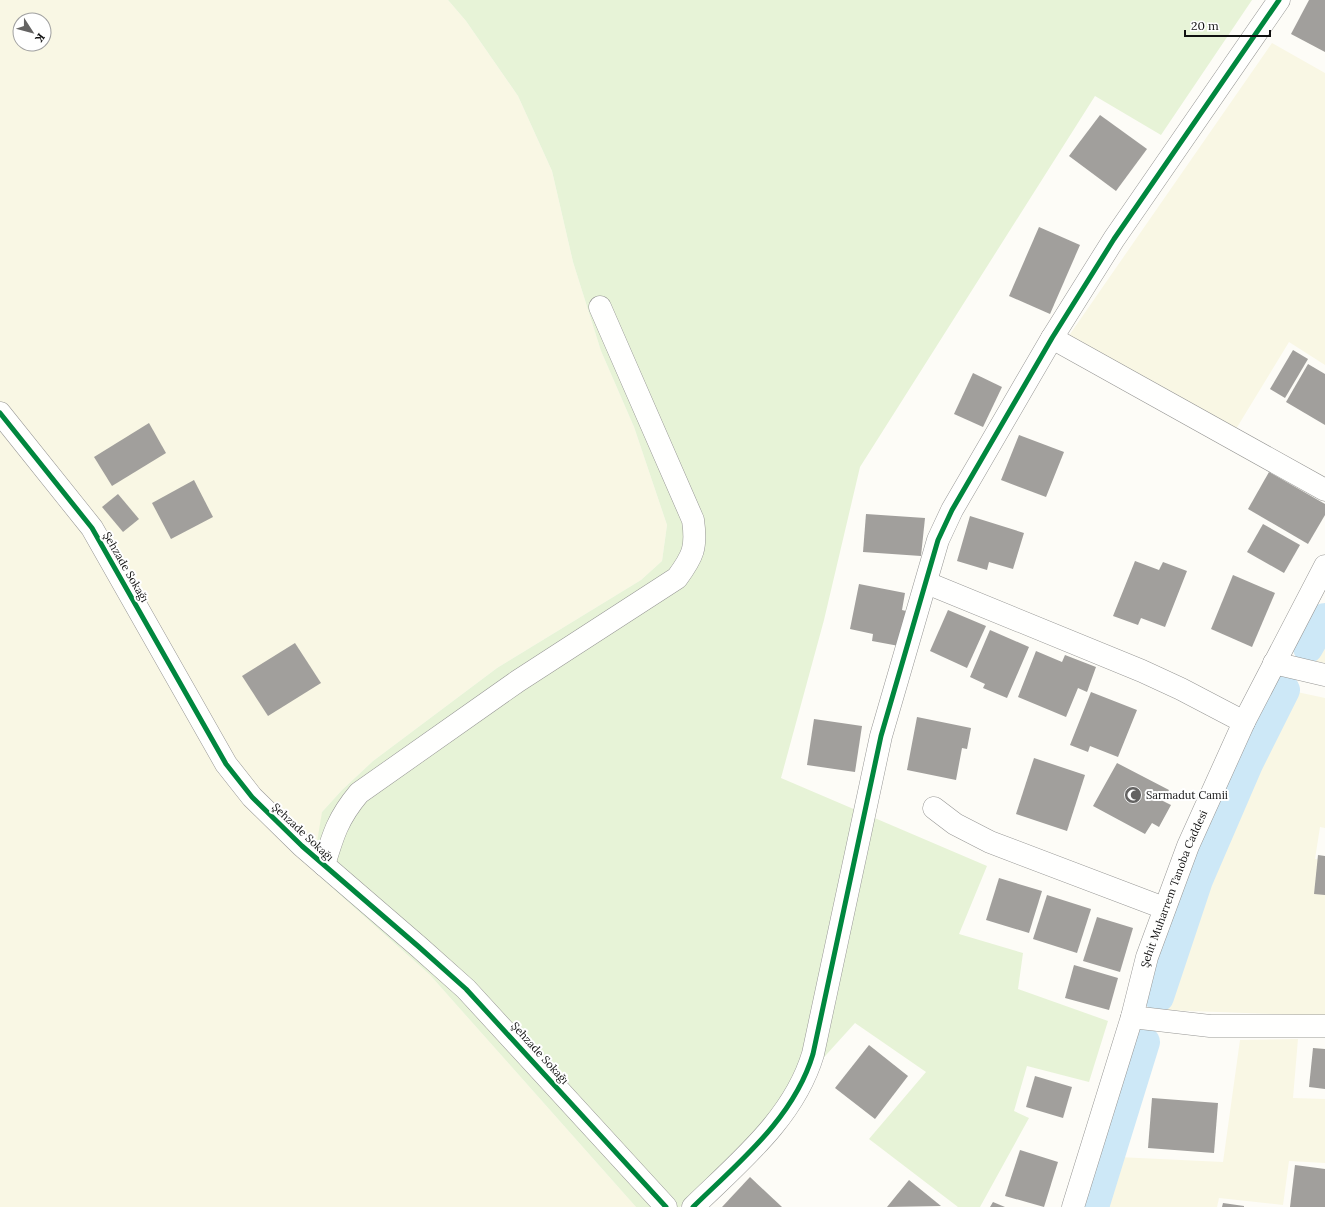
<svg xmlns="http://www.w3.org/2000/svg" width="1325" height="1207" font-family="Lora,serif">
  <style>
    .farmland { fill: #f9f7e4; fill-rule: evenodd }
    .green { fill: #e7f3d7 }
    .lines { fill: none; stroke-linecap: round; stroke-linejoin: round }
    .canal { stroke: #cde8f7; stroke-width: 30 }
    .building { fill: #a19f9c }
    .minor-casing { stroke: #979795; stroke-width: 23 }
    .tertiary-casing { stroke: #979795; stroke-width: 23 }
    .minor { stroke: #fffffe; stroke-width: 22 }
    .tertiary { stroke: #fffffe; stroke-width: 22 }
    .cycleway-casing { stroke: #fff; stroke-width: 8 }
    .cycleway { stroke: #00873e; stroke-width: 5 }
    .labels { text-anchor: middle; dominant-baseline: central; stroke-width: 4; stroke-linejoin: round; paint-order: stroke }
    .street-label { font-size: 11px; fill: #111; stroke: #fff }
    .poi-label { font-size: 11px; fill: #111; stroke: #fff; text-anchor: start }
  </style>
  <rect width="100%" height="100%" fill="#fdfcf7"/>
  <g class="farmland">
    <path d="M0,0h448l18,21 52,75 34,75 21,91 28,89 33,76 33,98 -5,36 -21,19 -144,88 -124,93 -31,29 -20,22 -2,65 110,98 206,232h-636zM20,20h24v24h-24z"/>
    <path d="M1272,43l53,30v292l-36,-23 -53,87 -168,-92z"/>
    <path d="M1325,641v22l-11,-2z"/>
    <path d="M1297,692l28,6v130l-5,-1 -5,32 10,1v156l-161,-6 34,-105 55,-126z"/>
    <path d="M1298,1039l-5,59 32,1v64l-36,-2 -6,44 -64,-7 -2,9h-114l15,-50 105,5 17,-122z"/>
  </g>
  <path class="green" d="M448,0h804l-91,135 -66,-39 -235,371 -36,153 -43,158 206,88 -28,68 64,19 -5,36 90,32 -19,61 -62,-16 -13,45 15,7 -49,89h-22l-89,-68 57,-67 -71,-49 -87,96 -88,88h-44l-206,-232 -110,-98 -3,-35 5,-30 20,-22 31,-29 124,-93 144,-88 21,-19 5,-36 -33,-98 -33,-76 -28,-89 -21,-91 -34,-75 -52,-75z"/>
  <g class="lines">
    <g class="canal">
      <path d="M1308,648l17,-30"/>
      <path d="M1159,997l39,-117 50,-116 37,-74"/>
      <path d="M1094,1207l51,-165"/>
    </g>
  </g>
  <g class="building">
    <path d="M1309,0h16v52l-34,-18z"/>
    <path d="M1100,115l47,34 -31,42 -47,-35z"/>
    <path d="M1039,227l41,18 -30,69 -41,-18z"/>
    <path d="M1293,350l15,9 -23,39 -15,-9z"/>
    <path d="M1308,364l17,10v51l-39,-23z"/>
    <path d="M973,373l29,14 -19,40 -29,-13z"/>
    <path d="M149,423l17,30 -54,33 -18,-29z"/>
    <path d="M1019,435l45,17 -18,45 -45,-17z"/>
    <path d="M1269,472l56,32v11l-17,29 -60,-35z"/>
    <path d="M194,480l19,37 -42,22 -19,-36z"/>
    <path d="M118,494l21,25 -16,13 -21,-25z"/>
    <path d="M866,514l59,4 -4,38 -58,-4z"/>
    <path d="M970,516l54,17 -11,36 -24,-7 -2,8 -30,-9z"/>
    <path d="M1263,524l37,21 -16,28 -37,-21z"/>
    <path d="M1135,561l24,9 4,-8 24,9 -22,56 -24,-9 -3,7 -25,-9z"/>
    <path d="M1233,575l42,18 -23,54 -41,-18z"/>
    <path d="M859,584l46,9 -3,17 4,1 -7,35 -27,-5 1,-7 -23,-5z"/>
    <path d="M948,610l38,16 -19,42 -37,-17z"/>
    <path d="M990,630l39,17 -22,51 -24,-10 2,-4 -15,-7z"/>
    <path d="M295,643l26,40 -53,33 -26,-40z"/>
    <path d="M1036,651l26,11 3,-7 31,12 -9,25 -9,-4 -12,29 -48,-20z"/>
    <path d="M1091,692l46,18 -19,47 -28,-11 -2,6 -18,-7z"/>
    <path d="M917,717l54,11 -4,21 -5,-1 -6,32 -49,-10z"/>
    <path d="M814,719l48,7 -7,46 -48,-7z"/>
    <path d="M1034,758l51,17 -18,56 -51,-17z"/>
    <path d="M1117,763l52,27 -6,11 8,4 -12,22 -7,-4 -7,11 -52,-28z"/>
    <path d="M1318,855l7,1v39l-11,-1z"/>
    <path d="M999,878l43,13 -13,42 -43,-13z"/>
    <path d="M1047,895l44,14 -14,44 -44,-14z"/>
    <path d="M1097,917l36,11 -13,44 -37,-11z"/>
    <path d="M1074,965l44,13 -9,32 -44,-12z"/>
    <path d="M869,1045l39,31 -33,43 -40,-31z"/>
    <path d="M1313,1048l12,1v40l-16,-2z"/>
    <path d="M1035,1076l37,11 -9,31 -37,-11z"/>
    <path d="M1152,1098l66,5 -4,50 -66,-5z"/>
    <path d="M1020,1150l38,12 -14,45 -39,-11z"/>
    <path d="M1295,1165l30,4v38h-35z"/>
    <path d="M750,1177l32,30h-60z"/>
    <path d="M909,1180l32,26 -54,1z"/>
    <path d="M993,1202l12,5h-15z"/>
    <path d="M1223,1203l21,3v1h-22z"/>
  </g>
  <g class="lines">
    <g class="minor-casing">
      <g id="minor">
        <path d="M1052,338l273,152"/>
        <path d="M0,413l92,115 134,236 26,33 50,49 117,101 47,42 200,218"/>
        <path d="M927,583l215,88 39,18 63,33"/>
        <path d="M1274,663l51,12"/>
        <path d="M934,808l21,16 35,18 174,66"/>
        <path d="M324,865c9,-30 14,-47 35,-72l159,-112 159,-103c16,-22 20,-30 16,-58l-93,-213"/>
        <path d="M1132,1017l78,9h115"/>
        <path d="M693,1207c46,-45 101,-89 120,-153l68,-318 57,-196 14,-30 100,-172 62,-99 165,-239"/>
      </g>
    </g>
    <g class="tertiary-casing">
      <g id="tertiary">
        <path id="s1" d="M1073,1207l59,-190 15,-60 41,-111 56,-124 81,-156"/>
      </g>
    </g>
    <use href="#minor" class="minor"/>
    <use href="#tertiary" class="tertiary"/>
    <g class="cycleway-casing">
      <g id="cycleway">
        <path d="M0,413l92,115 134,236 26,33 50,49 117,101 47,42 200,218"/>
        <path d="M693,1207c46,-45 101,-89 120,-153l68,-318 57,-196 14,-30 100,-172 62,-99 165,-239"/>
      </g>
    </g>
    <use href="#cycleway" class="cycleway"/>
  </g>
  <defs>
    <g id="mosque-disc" transform="scale(0.9)"><circle r="9.5" fill="#646362" stroke="#fff"/><path d="M3.5-4.9A6 6 0 1 0 3.5 4.9A5 5 0 1 1 3.5-4.9Z" fill="#fff"/></g>
  </defs>
  <g fill-rule="evenodd">
    <use href="#mosque-disc" x="1133" y="795"/>
  </g>
  <g class="labels">
    <g class="street-label">
      <text transform="translate(126 567) rotate(60)">Şehzade Sokağı</text>
      <text transform="translate(303 832) rotate(43)">Şehzade Sokağı</text>
      <text stroke="none"><textPath href="#s1" startOffset="334">Şehit Muharrem Tanoba Caddesi</textPath></text>
      <text transform="translate(540 1053) rotate(48)">Şehzade Sokağı</text>
    </g>
    <g class="poi-label">
      <text x="1146" y="795">Sarmadut Camii</text>
    </g>
  </g>
  <g transform="translate(32 32) rotate(126)"><circle r="19" fill="#ffffff" stroke="#a0a0a0"/>
  <path d="M0-3L7 15L0 10L-7 15Z" fill="#646362"/>
  <text y="-6" font-size="11" font-weight="bold" text-anchor="middle" fill="#111111">K</text>
  </g>
  <path d="M1185 30v6h85v-6" fill="none" stroke="#111111" stroke-width="2"/>
  <text x="1191" y="30" font-size="12" fill="#111111" stroke="#ffffff" stroke-width="3" paint-order="stroke">20 m</text>
</svg>
